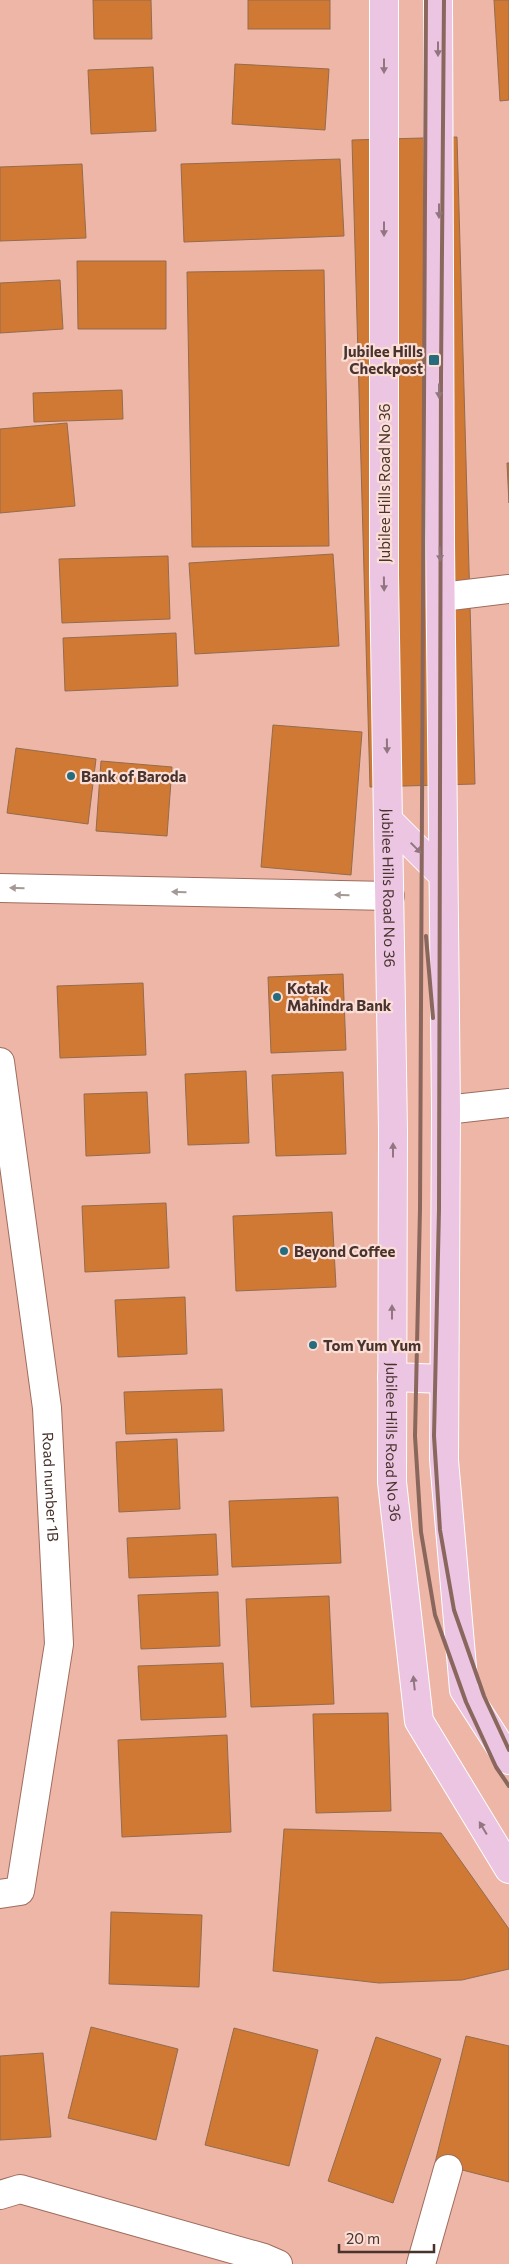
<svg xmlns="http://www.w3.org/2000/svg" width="509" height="2264" font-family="Commissioner,sans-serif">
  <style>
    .building { fill: #cf7934; stroke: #956b4d }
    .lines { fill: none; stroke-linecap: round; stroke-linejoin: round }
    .minor-casing { stroke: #9e6c5e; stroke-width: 30 }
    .primary-casing { stroke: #fff; stroke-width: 30 }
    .minor { stroke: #fff; stroke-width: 28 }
    .primary { stroke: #ebc5e2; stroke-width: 28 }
    .rail { stroke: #8a675d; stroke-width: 4 }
    .oneway { fill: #92757e }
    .oneway2 { fill: #a49996 }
    .poi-dot { fill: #276c7c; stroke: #fbded6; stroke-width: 2 }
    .labels { text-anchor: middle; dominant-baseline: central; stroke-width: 4.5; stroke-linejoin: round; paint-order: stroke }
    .poi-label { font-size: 15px; font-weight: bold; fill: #49332d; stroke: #fbded6; text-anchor: start }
    .street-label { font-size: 15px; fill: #49332d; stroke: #fbded6 }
  </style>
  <rect width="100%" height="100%" fill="#edb6a6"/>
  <g class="building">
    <path d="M93,0h58l1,39h-58z"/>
    <rect x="248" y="0" width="82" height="29"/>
    <path d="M494,0h15v100l-9,1z"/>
    <path d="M235,64l94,5 -4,61 -93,-6z"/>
    <path d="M153,67l3,64 -65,3 -3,-64z"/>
    <path d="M457,137l18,647 -105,3 -18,-647z"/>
    <path d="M340,159l4,77 -160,6 -3,-78z"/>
    <path d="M82,164l4,74 -86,3v-74z"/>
    <path d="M77,261h89v68h-88z"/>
    <path d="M324,270l5,276 -137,1 -5,-275z"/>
    <path d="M60,280l3,49 -63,4v-50z"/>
    <path d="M122,390l1,29 -89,3 -1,-29z"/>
    <path d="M67,423l8,83 -75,7v-84z"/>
    <path d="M507,463h2v40z"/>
    <path d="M333,554l6,92 -144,8 -6,-91z"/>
    <path d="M168,556l2,63 -108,4 -3,-64z"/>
    <path d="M176,633l2,53 -113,5 -2,-53z"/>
    <path d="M273,725l89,7 -11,143 -90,-8z"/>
    <path d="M16,748l80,11 -8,65 -81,-11z"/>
    <path d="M101,761l71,6 -5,69 -71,-5z"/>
    <path d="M343,974l3,76 -75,3 -3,-76z"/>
    <path d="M143,983l3,72 -86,3 -3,-72z"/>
    <path d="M246,1071l3,72 -61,2 -3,-71z"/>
    <path d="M343,1072l3,82 -70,2 -4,-81z"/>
    <path d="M147,1092l3,61 -64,3 -2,-62z"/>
    <path d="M166,1203l3,65 -84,4 -3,-66z"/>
    <path d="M332,1212l4,75 -100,4 -3,-75z"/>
    <path d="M185,1297l2,57 -69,3 -3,-57z"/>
    <path d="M222,1389l2,42 -98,3 -2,-42z"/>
    <path d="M177,1439l3,70 -61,3 -3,-70z"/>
    <path d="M338,1497l3,66 -109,4 -3,-66z"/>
    <path d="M216,1534l2,41 -89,3 -2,-40z"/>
    <path d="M218,1592l2,54 -79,3 -3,-54z"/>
    <path d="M329,1596l5,108 -83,3 -5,-108z"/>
    <path d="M223,1663l3,54 -85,3 -3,-54z"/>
    <path d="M388,1713l3,98 -75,2 -3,-99z"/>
    <path d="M227,1735l4,97 -109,5 -4,-97z"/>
    <path d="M284,1829l157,4 68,96v40l-47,11 -83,3 -106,-12z"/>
    <path d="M111,1912l91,3 -3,72 -90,-3z"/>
    <path d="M91,2027l87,22 -22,91 -88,-22z"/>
    <path d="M234,2028l84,22 -29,116 -84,-21z"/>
    <path d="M466,2036l43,10v136l-74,-19z"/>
    <path d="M376,2037l65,22 -48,144 -65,-22z"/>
    <path d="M43,2053l8,84 -51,3v-84z"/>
  </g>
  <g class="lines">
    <g class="minor-casing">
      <g id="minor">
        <path d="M442,597l67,-8"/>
        <path d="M0,888l390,8"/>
        <path id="s1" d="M0,1062l47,346 12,236 -39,247 -20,3"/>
        <path d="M446,1110l63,-7"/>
        <path d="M0,2195l20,-6 244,69 14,6"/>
        <path d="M421,2264l27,-95"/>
      </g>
    </g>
    <g class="primary-casing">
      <g id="primary">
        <path id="s2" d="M384,0v575l9,556 -1,351 27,239 90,148"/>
        <path d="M438,0l2,543 6,567 -2,350 20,230 45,70"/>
        <path d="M389,821l54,54"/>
        <path d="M392,1377l52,2"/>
      </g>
    </g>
    <use href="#minor" class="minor"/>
    <use href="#primary" class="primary"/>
    <g class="rail">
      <path d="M426,0l-6,1209 -5,227 6,96 14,83 31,87 30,65 13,19"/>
      <path d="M444,0l-3,375 -2,834 -5,227 6,94 14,80 30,86 25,54"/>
      <path d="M426,936l7,82"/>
    </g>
  </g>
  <defs><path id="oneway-solid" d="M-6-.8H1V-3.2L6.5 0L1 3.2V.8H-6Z" transform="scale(1.25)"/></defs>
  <g class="oneway">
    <use href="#oneway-solid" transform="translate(438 49) rotate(90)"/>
    <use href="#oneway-solid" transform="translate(384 66) rotate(90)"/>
    <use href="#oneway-solid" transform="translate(439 211) rotate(90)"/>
    <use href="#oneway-solid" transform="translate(384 229) rotate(90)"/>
    <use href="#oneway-solid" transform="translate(439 391) rotate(90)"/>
    <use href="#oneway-solid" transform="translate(440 554) rotate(88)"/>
    <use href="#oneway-solid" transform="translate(384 584) rotate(89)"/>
    <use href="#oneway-solid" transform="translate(387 746) rotate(89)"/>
    <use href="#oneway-solid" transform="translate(416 848) rotate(45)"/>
    <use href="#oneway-solid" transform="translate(393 1150) rotate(-90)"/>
    <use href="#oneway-solid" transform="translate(392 1312) rotate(-90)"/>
    <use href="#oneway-solid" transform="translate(414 1683) rotate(-96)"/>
    <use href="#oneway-solid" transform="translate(483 1828) rotate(-121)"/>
  </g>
  <g class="oneway2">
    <use href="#oneway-solid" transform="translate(17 888) rotate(-179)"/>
    <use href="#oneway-solid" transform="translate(179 892) rotate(-179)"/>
    <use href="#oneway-solid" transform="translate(342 895) rotate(-179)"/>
  </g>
  <g class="poi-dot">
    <rect x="428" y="354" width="12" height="12" rx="2.5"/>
    <circle cx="71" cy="776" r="5"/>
    <circle cx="277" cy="997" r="5"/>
    <circle cx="284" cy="1251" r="5"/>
    <circle cx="313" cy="1345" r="5"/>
  </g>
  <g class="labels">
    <g class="poi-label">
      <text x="423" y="351" text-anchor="end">Jubilee Hills<tspan x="423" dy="17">Checkpost</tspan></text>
      <text x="81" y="776">Bank of Baroda</text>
      <text x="287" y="988">Kotak<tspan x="287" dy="17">Mahindra Bank</tspan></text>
      <text x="294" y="1251">Beyond Coffee</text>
      <text x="323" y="1345">Tom Yum Yum</text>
    </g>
    <g class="street-label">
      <text transform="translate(384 483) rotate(-90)">Jubilee Hills Road No 36</text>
      <text stroke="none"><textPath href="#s2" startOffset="888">Jubilee Hills Road No 36</textPath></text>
      <text stroke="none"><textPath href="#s2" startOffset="1442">Jubilee Hills Road No 36</textPath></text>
      <text stroke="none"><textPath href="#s1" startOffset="428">Road number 1B</textPath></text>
    </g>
  </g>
  <path d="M339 2244v8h95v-8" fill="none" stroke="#49332d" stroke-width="2.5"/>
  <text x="346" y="2244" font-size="15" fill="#49332d" stroke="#fbded6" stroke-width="4" paint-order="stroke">20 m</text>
</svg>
